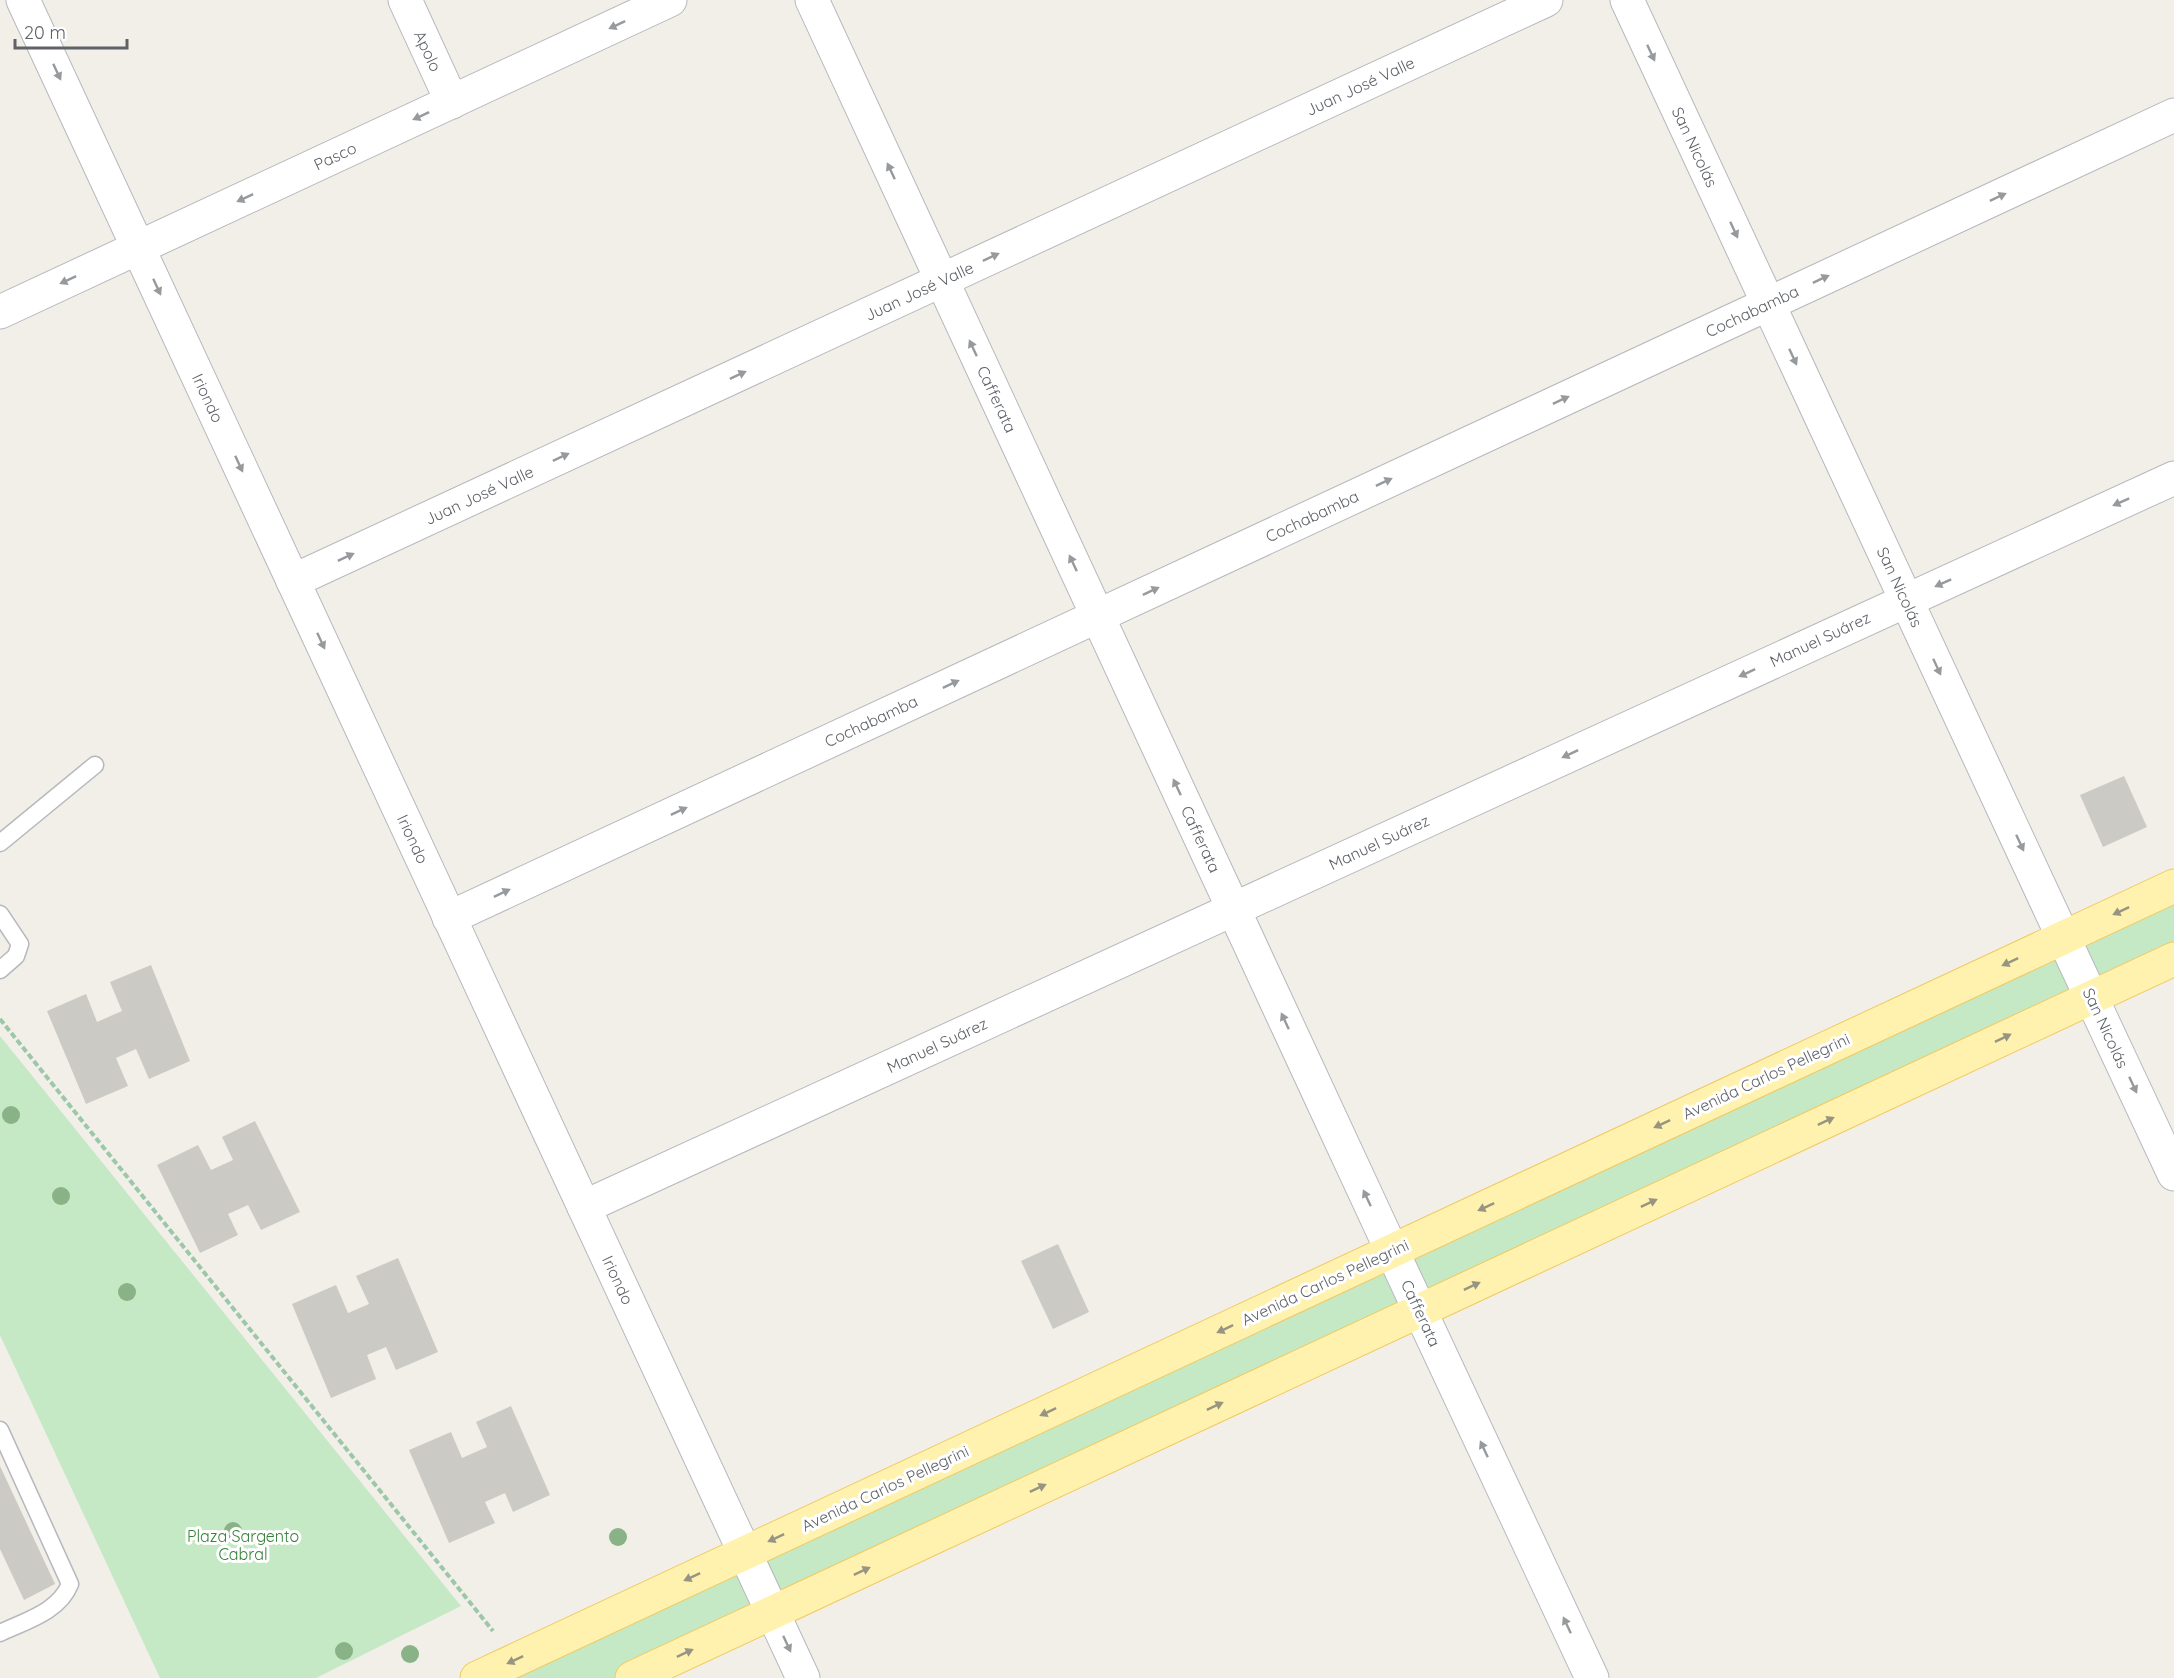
<svg xmlns="http://www.w3.org/2000/svg" width="2174" height="1678" font-family="Quicksand,sans-serif">
  <style>
    .green { fill: #c5e8c5 }
    .building { fill: #cccac5 }
    .lines { fill: none; stroke-linecap: round; stroke-linejoin: round }
    .lane-casing { stroke: #b5b8bc; stroke-width: 19 }
    .street-casing { stroke: #b5b8bc; stroke-width: 35 }
    .secondary-casing { stroke: #b6babf; stroke-width: 35 }
    .primary-casing { stroke: #f2c960; stroke-width: 35 }
    .path { stroke: #9cc7a9; stroke-width: 4; stroke-dasharray: 6 3; stroke-linecap: butt }
    .lane { stroke: #fff; stroke-width: 16 }
    .street { stroke: #fff; stroke-width: 33 }
    .secondary { stroke: #fff; stroke-width: 33 }
    .primary { stroke: #fff2af; stroke-width: 33 }
    .tree { fill: #89b387 }
    .oneway { fill: #979a9d }
    .oneway2 { fill: #979581 }
    .labels { text-anchor: middle; dominant-baseline: central; stroke-width: 6; stroke-linejoin: round; paint-order: stroke }
    .street-label { font-size: 16px; fill: #5f6368; stroke: #fff }
    .park-label { font-size: 16px; fill: #348238; stroke: #fff }
  </style>
  <rect width="100%" height="100%" fill="#f1efe8"/>
  <g class="green">
    <path d="M2174,886v73l-1542,719h-155z"/>
    <path d="M0,1036l461,570 -145,72h-156l-160,-343z"/>
  </g>
  <g class="building">
    <path d="M2124,776l23,51 -44,20 -23,-52z"/>
    <path d="M151,965l39,96 -41,18 -13,-30 -20,9 12,28 -42,18 -39,-93 39,-17 11,28 25,-11 -12,-29z"/>
    <path d="M255,1121l45,91 -39,18 -13,-25 -20,9 10,21 -38,18 -43,-88 41,-20 13,25 22,-10 -11,-23z"/>
    <path d="M1058,1244l31,68 -36,17 -32,-68z"/>
    <path d="M398,1258l40,94 -42,18 -10,-23 -19,8 9,24 -45,19 -39,-94 44,-19 12,28 21,-9 -13,-28z"/>
    <path d="M511,1406l39,89 -37,17 -8,-19 -20,9 10,21 -46,20 -40,-93 42,-18 11,26 25,-11 -11,-25z"/>
    <path d="M0,1466l55,118 -31,16 -24,-51z"/>
  </g>
  <g class="lines">
    <g class="lane-casing">
      <g id="lane">
        <path d="M0,843l95,-78"/>
        <path d="M0,914l20,30 -4,12 -16,14"/>
        <path d="M0,1430l70,154c-11,28 -45,37 -70,49"/>
      </g>
    </g>
    <g class="street-casing">
      <g id="street">
        <path d="M23,0l780,1678"/>
        <path d="M405,0l47,102"/>
        <path d="M812,0l580,1251"/>
        <path d="M1627,0l436,937"/>
        <path d="M0,312l670,-312"/>
        <path d="M293,581l1253,-581"/>
        <path d="M449,918l1725,-803"/>
        <path d="M584,1207l1590,-729"/>
      </g>
    </g>
    <g class="secondary-casing">
      <g id="secondary">
        <path d="M2063,937l111,237"/>
        <path d="M1392,1251l200,427"/>
      </g>
    </g>
    <g class="primary-casing">
      <g id="primary">
        <path d="M477,1678l1697,-792"/>
        <path d="M632,1678l1542,-719"/>
      </g>
    </g>
    <path class="path" d="M0,1019l493,612"/>
    <use href="#lane" class="lane"/>
    <use href="#street" class="street"/>
    <use href="#secondary" class="secondary"/>
    <use href="#primary" class="primary"/>
  </g>
  <g class="tree">
    <circle cx="11" cy="1115" r="9"/>
    <circle cx="61" cy="1196" r="9"/>
    <circle cx="127" cy="1292" r="9"/>
    <circle cx="233" cy="1531" r="9"/>
    <circle cx="618" cy="1537" r="9"/>
    <circle cx="344" cy="1651" r="9"/>
    <circle cx="410" cy="1654" r="9"/>
  </g>
  <defs><path id="oneway-solid" d="M-6-.8H1V-3.2L6.5 0L1 3.2V.8H-6Z" transform="scale(1.5)"/></defs>
  <g class="oneway">
    <use href="#oneway-solid" transform="translate(617 25) rotate(155)"/>
    <use href="#oneway-solid" transform="translate(1651 53) rotate(65)"/>
    <use href="#oneway-solid" transform="translate(57 72) rotate(65)"/>
    <use href="#oneway-solid" transform="translate(421 116) rotate(155)"/>
    <use href="#oneway-solid" transform="translate(891 171) rotate(-115)"/>
    <use href="#oneway-solid" transform="translate(1998 197) rotate(-25)"/>
    <use href="#oneway-solid" transform="translate(245 198) rotate(155)"/>
    <use href="#oneway-solid" transform="translate(1734 230) rotate(65)"/>
    <use href="#oneway-solid" transform="translate(991 257) rotate(-25)"/>
    <use href="#oneway-solid" transform="translate(1821 279) rotate(-25)"/>
    <use href="#oneway-solid" transform="translate(68 280) rotate(155)"/>
    <use href="#oneway-solid" transform="translate(157 287) rotate(65)"/>
    <use href="#oneway-solid" transform="translate(973 348) rotate(-115)"/>
    <use href="#oneway-solid" transform="translate(1793 357) rotate(65)"/>
    <use href="#oneway-solid" transform="translate(738 375) rotate(-25)"/>
    <use href="#oneway-solid" transform="translate(1561 400) rotate(-25)"/>
    <use href="#oneway-solid" transform="translate(561 457) rotate(-25)"/>
    <use href="#oneway-solid" transform="translate(239 464) rotate(65)"/>
    <use href="#oneway-solid" transform="translate(1384 482) rotate(-25)"/>
    <use href="#oneway-solid" transform="translate(2121 502) rotate(156)"/>
    <use href="#oneway-solid" transform="translate(346 557) rotate(-25)"/>
    <use href="#oneway-solid" transform="translate(1073 563) rotate(-115)"/>
    <use href="#oneway-solid" transform="translate(1943 583) rotate(156)"/>
    <use href="#oneway-solid" transform="translate(1151 591) rotate(-25)"/>
    <use href="#oneway-solid" transform="translate(321 641) rotate(65)"/>
    <use href="#oneway-solid" transform="translate(1937 667) rotate(65)"/>
    <use href="#oneway-solid" transform="translate(1747 673) rotate(155)"/>
    <use href="#oneway-solid" transform="translate(951 684) rotate(-25)"/>
    <use href="#oneway-solid" transform="translate(1570 754) rotate(155)"/>
    <use href="#oneway-solid" transform="translate(1177 787) rotate(-115)"/>
    <use href="#oneway-solid" transform="translate(679 811) rotate(-25)"/>
    <use href="#oneway-solid" transform="translate(2020 843) rotate(65)"/>
    <use href="#oneway-solid" transform="translate(502 893) rotate(-25)"/>
    <use href="#oneway-solid" transform="translate(1285 1021) rotate(-115)"/>
    <use href="#oneway-solid" transform="translate(2133 1085) rotate(65)"/>
    <use href="#oneway-solid" transform="translate(1367 1198) rotate(-115)"/>
    <use href="#oneway-solid" transform="translate(1484 1449) rotate(-115)"/>
    <use href="#oneway-solid" transform="translate(1567 1625) rotate(-115)"/>
    <use href="#oneway-solid" transform="translate(787 1644) rotate(65)"/>
  </g>
  <g class="oneway2">
    <use href="#oneway-solid" transform="translate(2121 911) rotate(155)"/>
    <use href="#oneway-solid" transform="translate(2010 962) rotate(155)"/>
    <use href="#oneway-solid" transform="translate(2003 1038) rotate(-26)"/>
    <use href="#oneway-solid" transform="translate(1826 1121) rotate(-25)"/>
    <use href="#oneway-solid" transform="translate(1662 1124) rotate(155)"/>
    <use href="#oneway-solid" transform="translate(1649 1203) rotate(-25)"/>
    <use href="#oneway-solid" transform="translate(1486 1207) rotate(155)"/>
    <use href="#oneway-solid" transform="translate(1472 1286) rotate(-25)"/>
    <use href="#oneway-solid" transform="translate(1225 1329) rotate(155)"/>
    <use href="#oneway-solid" transform="translate(1215 1406) rotate(-25)"/>
    <use href="#oneway-solid" transform="translate(1048 1412) rotate(155)"/>
    <use href="#oneway-solid" transform="translate(1038 1488) rotate(-25)"/>
    <use href="#oneway-solid" transform="translate(776 1538) rotate(155)"/>
    <use href="#oneway-solid" transform="translate(862 1571) rotate(-25)"/>
    <use href="#oneway-solid" transform="translate(692 1577) rotate(155)"/>
    <use href="#oneway-solid" transform="translate(685 1653) rotate(-25)"/>
    <use href="#oneway-solid" transform="translate(515 1660) rotate(155)"/>
  </g>
  <g class="labels">
    <g class="street-label">
      <text transform="translate(428 51) rotate(65)">Apolo</text>
      <text transform="translate(1360 86) rotate(-25)">Juan José Valle</text>
      <text transform="translate(1695 147) rotate(65)">San Nicolás</text>
      <text transform="translate(335 156) rotate(-25)">Pasco</text>
      <text transform="translate(919 291) rotate(-25)">Juan José Valle</text>
      <text transform="translate(1752 311) rotate(-25)">Cochabamba</text>
      <text transform="translate(208 398) rotate(65)">Iriondo</text>
      <text transform="translate(997 399) rotate(65)">Cafferata</text>
      <text transform="translate(479 495) rotate(-25)">Juan José Valle</text>
      <text transform="translate(1312 516) rotate(-25)">Cochabamba</text>
      <text transform="translate(1900 587) rotate(65)">San Nicolás</text>
      <text transform="translate(1820 639) rotate(-25)">Manuel Suárez</text>
      <text transform="translate(871 721) rotate(-25)">Cochabamba</text>
      <text transform="translate(413 839) rotate(65)">Iriondo</text>
      <text transform="translate(1201 839) rotate(65)">Cafferata</text>
      <text transform="translate(1379 842) rotate(-25)">Manuel Suárez</text>
      <text transform="translate(2106 1028) rotate(65)">San Nicolás</text>
      <text transform="translate(937 1045) rotate(-25)">Manuel Suárez</text>
      <text transform="translate(1766 1076) rotate(-25)">Avenida Carlos Pellegrini</text>
      <text transform="translate(618 1280) rotate(65)">Iriondo</text>
      <text transform="translate(1325 1282) rotate(-25)">Avenida Carlos Pellegrini</text>
      <text transform="translate(1421 1313) rotate(65)">Cafferata</text>
      <text transform="translate(885 1488) rotate(-25)">Avenida Carlos Pellegrini</text>
    </g>
    <g class="park-label">
      <text x="243" y="1536">Plaza Sargento<tspan x="243" dy="18">Cabral</tspan></text>
    </g>
  </g>
  <path d="M15 39v9h112v-9" fill="none" stroke="#5f6368" stroke-width="3"/>
  <text x="24" y="39" font-size="18" fill="#5f6368" stroke="#ffffff" stroke-width="4.5" paint-order="stroke">20 m</text>
</svg>
